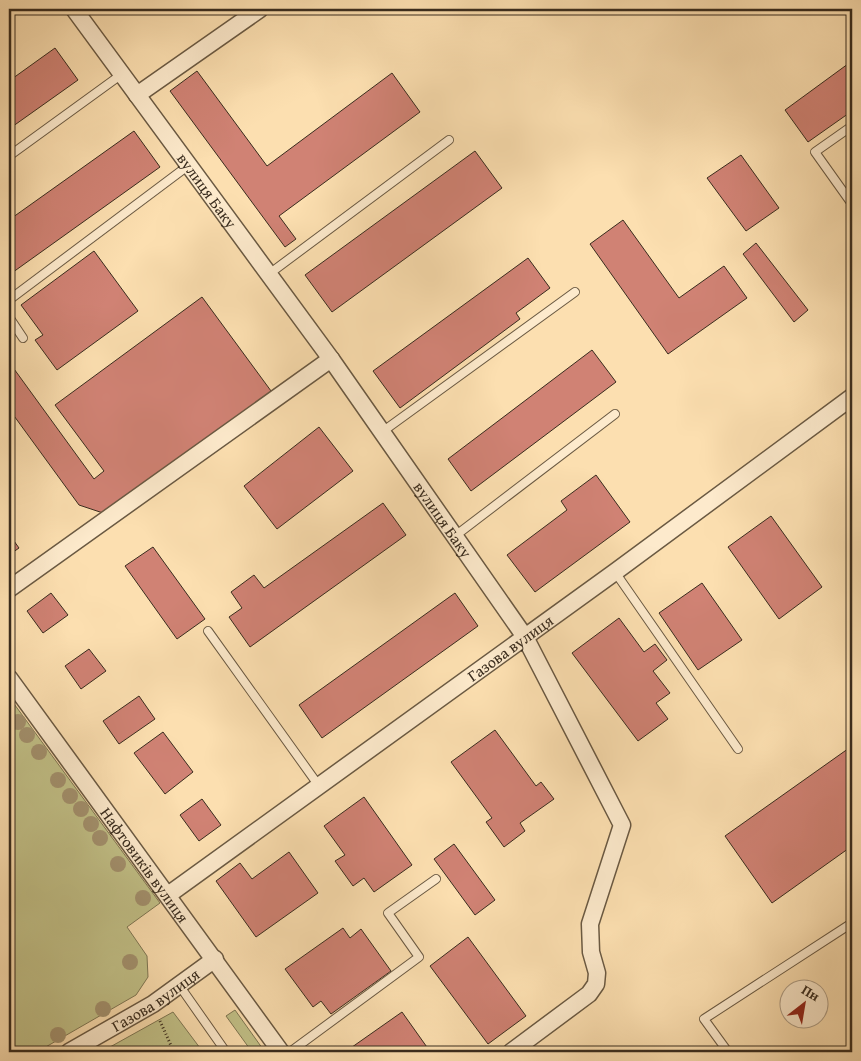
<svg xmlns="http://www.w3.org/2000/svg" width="861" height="1061" font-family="'Gentium Book Plus',serif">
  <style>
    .green { fill: #c2c188; stroke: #7e7653 }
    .building { fill: #d08274; stroke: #392c1e }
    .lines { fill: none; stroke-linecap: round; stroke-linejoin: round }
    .service-casing { stroke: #6a5942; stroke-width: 10 }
    .minor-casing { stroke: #6a5942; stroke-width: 19 }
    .path { stroke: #392c1e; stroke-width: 3; stroke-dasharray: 1 2.5; stroke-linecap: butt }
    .service { stroke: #fdeacc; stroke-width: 8 }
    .minor { stroke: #fdeacc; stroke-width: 16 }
    .tree { fill: #a3916e }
    .labels { text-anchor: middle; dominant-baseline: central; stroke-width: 4; stroke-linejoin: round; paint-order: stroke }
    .street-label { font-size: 16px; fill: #392c1e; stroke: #fdeacc }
  </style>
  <rect width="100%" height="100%" fill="#fcdfb0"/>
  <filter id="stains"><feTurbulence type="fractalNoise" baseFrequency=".004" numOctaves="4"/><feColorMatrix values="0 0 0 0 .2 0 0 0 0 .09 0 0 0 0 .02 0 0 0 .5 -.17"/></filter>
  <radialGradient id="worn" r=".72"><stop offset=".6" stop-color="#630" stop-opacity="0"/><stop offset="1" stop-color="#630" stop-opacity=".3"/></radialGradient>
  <g class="green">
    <path d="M9,697l151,206 -33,24 20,29 1,21 -12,18 -99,57h-28z"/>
    <path d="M235,1010l30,42h-13l-26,-36z"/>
    <path d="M173,1012l30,40h-102z"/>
  </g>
  <g class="building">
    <path d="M55,48l23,32 -69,49v-48z"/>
    <path d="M852,61v50l-44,31 -23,-32z"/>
    <path d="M197,71l70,95 125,-93 28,39 -141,104 17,23 -11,8 -115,-156z"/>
    <path d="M134,131l26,36 -151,108v-55z"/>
    <path d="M475,151l27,37 -170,124 -27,-37z"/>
    <path d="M741,155l38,53 -33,23 -39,-53z"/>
    <path d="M623,220l56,78 45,-32 23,32 -79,56 -78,-110z"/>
    <path d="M756,243l52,67 -14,12 -51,-68z"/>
    <path d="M94,251l44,60 -81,59 -22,-30 8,-5 -22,-30z"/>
    <path d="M528,258l22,30 -34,25 4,6 -120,89 -27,-37z"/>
    <path d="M202,297l72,98 -165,120 -30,-10 -70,-96v-47l85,117 10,-8 -49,-66z"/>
    <path d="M592,350l24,32 -145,109 -23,-32z"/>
    <path d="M319,427l34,44 -76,58 -33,-43z"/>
    <path d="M596,475l34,47 -95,70 -28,-37 60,-45 -6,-9z"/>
    <path d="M383,503l23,32 -156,112 -21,-30 13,-9 -11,-16 23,-17 10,13z"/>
    <path d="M771,516l51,71 -43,32 -51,-72z"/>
    <path d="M9,534l10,14 -10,7z"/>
    <path d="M153,547l52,72 -28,20 -52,-73z"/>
    <path d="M702,583l40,57 -44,30 -39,-57z"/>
    <path d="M51,593l17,22 -25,18 -16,-22z"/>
    <path d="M455,593l23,33 -156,112 -23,-33z"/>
    <path d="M619,618l25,34 11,-8 12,16 -14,11 17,22 -14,10 12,16 -30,22 -66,-88z"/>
    <path d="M89,649l17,22 -25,18 -16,-23z"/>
    <path d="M139,696l16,23 -36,25 -16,-23z"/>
    <path d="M495,730l41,56 5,-4 13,17 -34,24 5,8 -21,16 -18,-25 6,-4 -41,-56z"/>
    <path d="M163,732l30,40 -28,22 -31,-41z"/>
    <path d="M852,746v100l-80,57 -47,-67z"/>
    <path d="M364,797l48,68 -38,27 -10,-14 -11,8 -18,-25 10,-6 -21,-29z"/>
    <path d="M202,799l19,26 -22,16 -19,-26z"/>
    <path d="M454,844l41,56 -20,15 -41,-56z"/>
    <path d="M289,852l29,41 -62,44 -40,-56 24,-18 12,16z"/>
    <path d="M343,928l7,10 11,-9 30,42 -60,43 -10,-13 -8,6 -28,-38z"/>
    <path d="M468,937l58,79 -38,28 -58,-78z"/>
    <path d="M402,1012l27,38 -4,2h-80z"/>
  </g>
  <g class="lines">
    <g class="service-casing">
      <g id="service">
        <path d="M852,126l-37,26 37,52"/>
        <path d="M9,156l113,-82"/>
        <path d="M269,274l180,-134"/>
        <path d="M9,300l180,-135"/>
        <path d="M9,317l14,21"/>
        <path d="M382,432l193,-140"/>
        <path d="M455,536l160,-122"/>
        <path d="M615,572l123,177"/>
        <path d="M208,631l111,155"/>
        <path d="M179,985l47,67"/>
        <path d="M290,1052l129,-95 -31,-44 48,-34"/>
        <path d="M728,1052l-24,-33 148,-96"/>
      </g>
    </g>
    <g class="minor-casing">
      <g id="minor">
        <path id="s1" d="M74,9l257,350 194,278 97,188 -32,99 1,28 6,21 -1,11 -7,10 -78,58"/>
        <path d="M137,95l123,-86"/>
        <path d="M9,589l322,-230"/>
        <path id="s2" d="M9,678l272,374"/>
        <path id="s3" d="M168,895l447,-323 237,-175"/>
        <path id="s4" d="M69,1052l84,-48 62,-45"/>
      </g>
    </g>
    <path class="path" d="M160,1021l13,29 -2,2"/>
    <use href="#service" class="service"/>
    <use href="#minor" class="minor"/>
  </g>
  <g class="tree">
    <circle cx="18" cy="722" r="8"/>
    <circle cx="27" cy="735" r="8"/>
    <circle cx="39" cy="752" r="8"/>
    <circle cx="58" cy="780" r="8"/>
    <circle cx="70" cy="796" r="8"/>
    <circle cx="81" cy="809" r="8"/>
    <circle cx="91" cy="824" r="8"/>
    <circle cx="100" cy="838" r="8"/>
    <circle cx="118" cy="864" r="8"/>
    <circle cx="143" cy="898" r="8"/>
    <circle cx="130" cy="962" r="8"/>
    <circle cx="103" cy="1009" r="8"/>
    <circle cx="58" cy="1035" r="8"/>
  </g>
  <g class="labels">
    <g class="street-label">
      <text stroke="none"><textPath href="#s1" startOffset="225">вулиця Баку</textPath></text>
      <text stroke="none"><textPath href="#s1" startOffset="630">вулиця Баку</textPath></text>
      <text stroke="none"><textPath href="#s3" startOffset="422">Газова вулиця</textPath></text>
      <text stroke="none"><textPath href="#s2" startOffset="231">Нафтовиків вулиця</textPath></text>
      <text stroke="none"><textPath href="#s4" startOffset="101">Газова вулиця</textPath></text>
    </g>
  </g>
  <rect width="861" height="1061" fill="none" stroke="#fcdfb0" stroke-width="30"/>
  <rect x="10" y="10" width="841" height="1041" fill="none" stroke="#392c1e" stroke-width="2.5"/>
  <rect x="15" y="15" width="831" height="1031" fill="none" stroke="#392c1e"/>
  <g transform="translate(804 1004) rotate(31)"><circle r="24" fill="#fdeacc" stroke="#af9e86"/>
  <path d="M0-4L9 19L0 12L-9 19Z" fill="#8f2418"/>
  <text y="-8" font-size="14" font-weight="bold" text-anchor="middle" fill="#392c1e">Пн</text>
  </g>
  <rect width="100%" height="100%" filter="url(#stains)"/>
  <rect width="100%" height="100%" fill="url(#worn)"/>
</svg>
